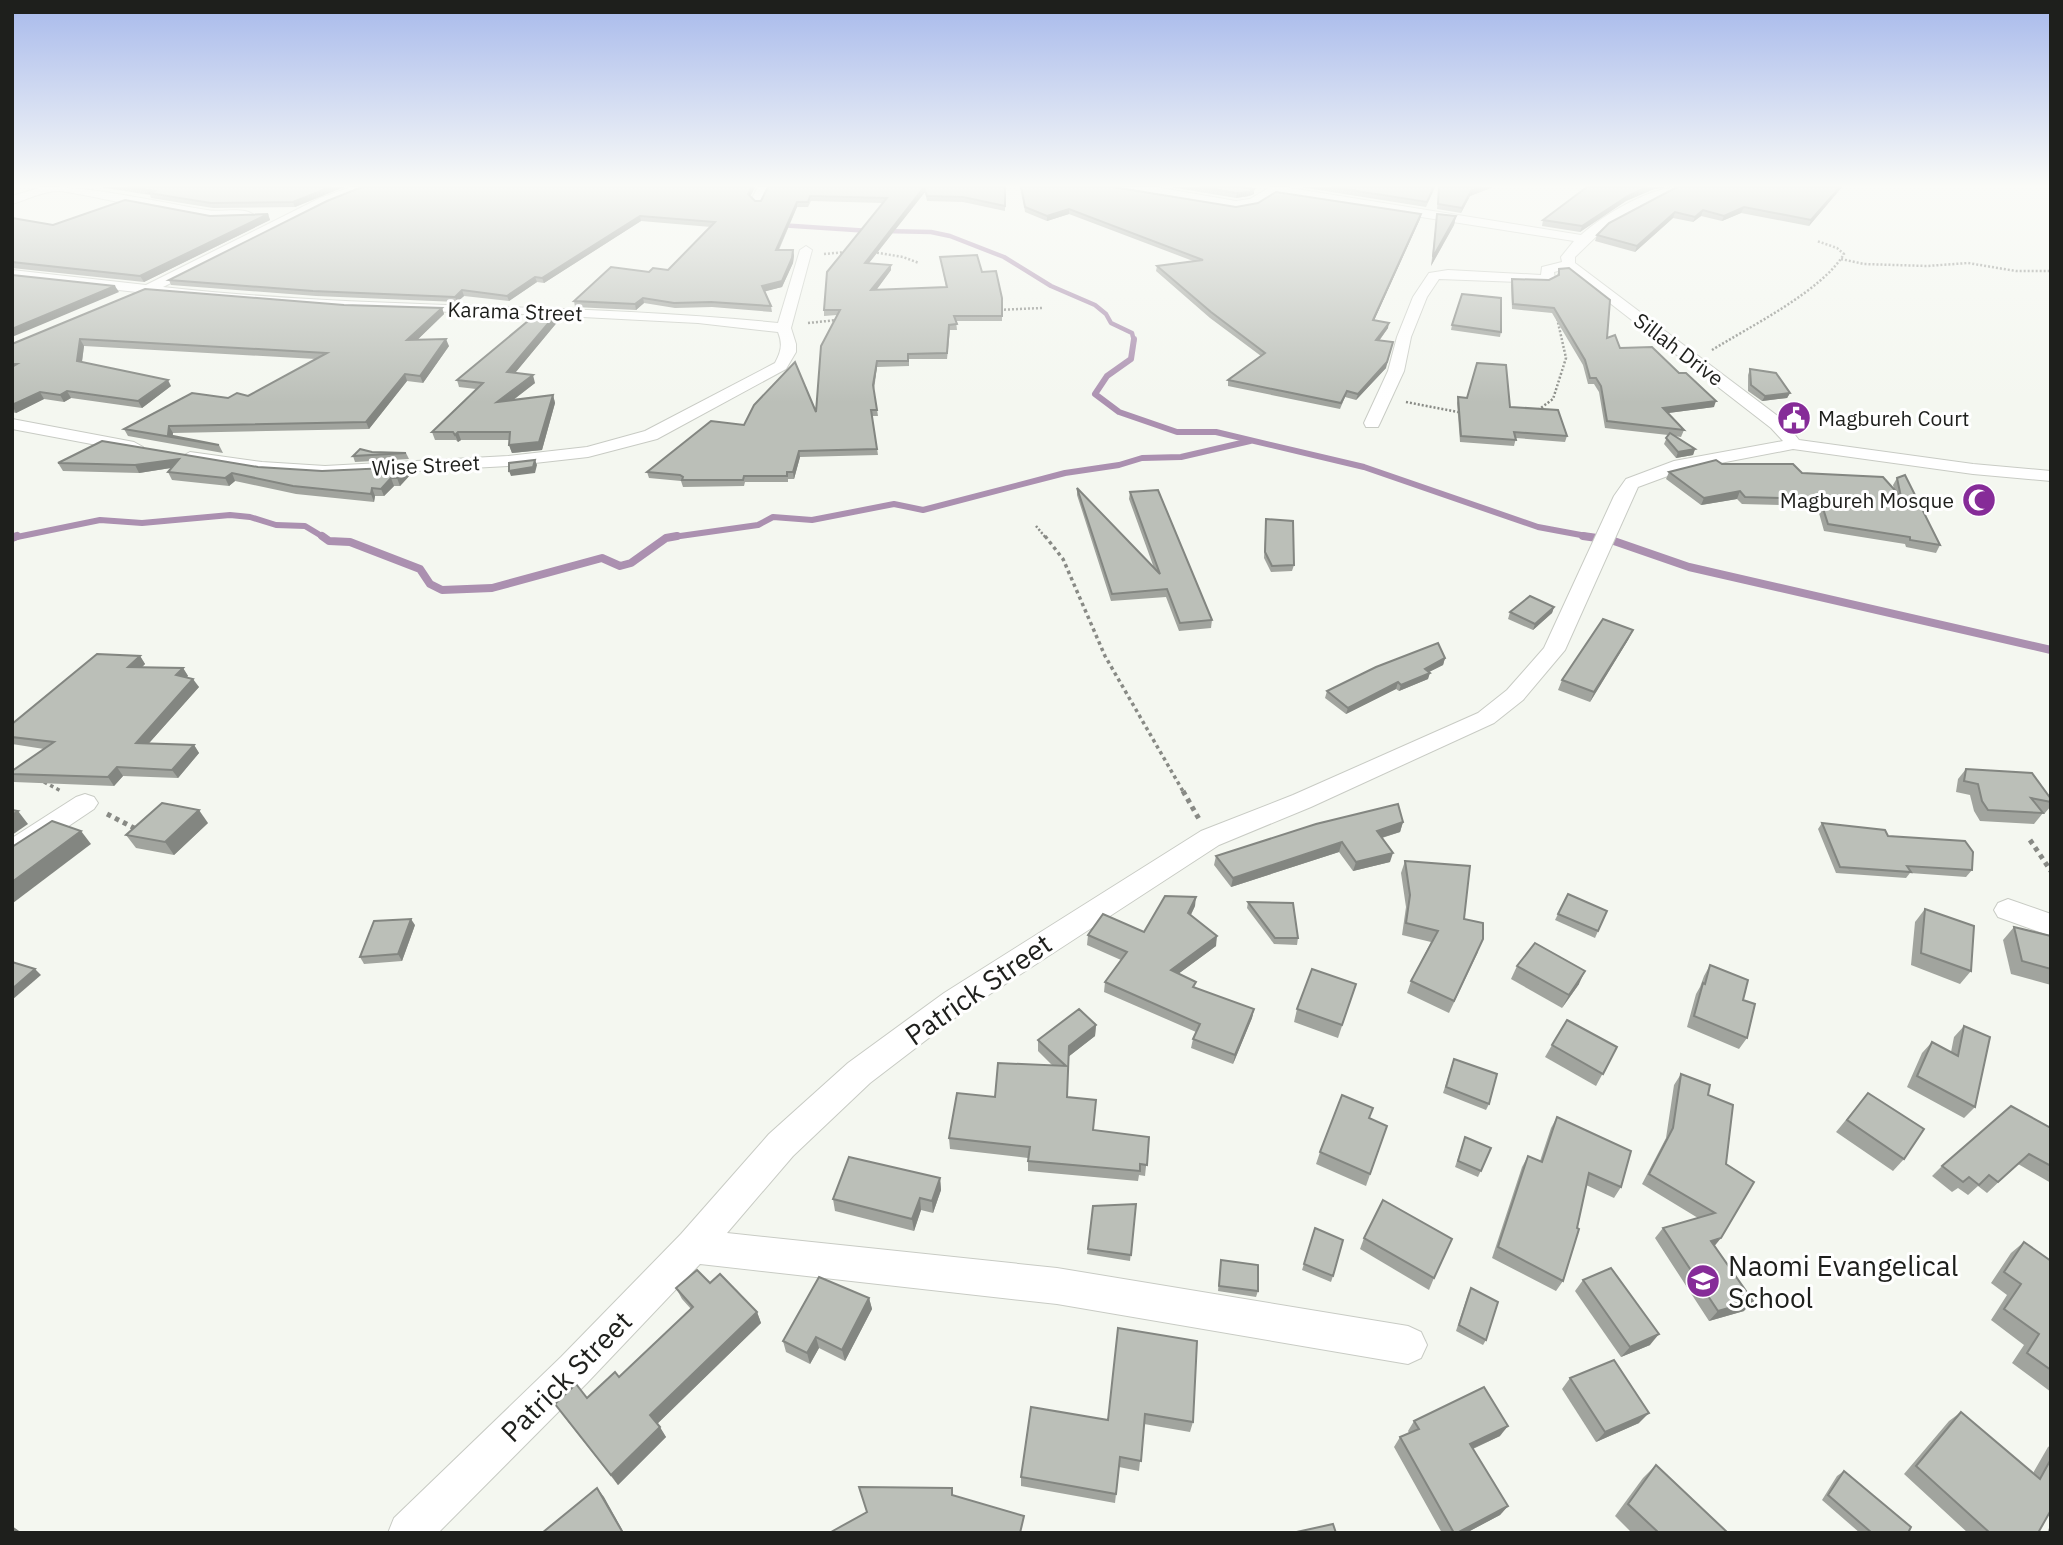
<svg xmlns="http://www.w3.org/2000/svg" width="2063" height="1545" font-family="'IBM Plex Sans',sans-serif">
  <style>
    .lines { fill: none; stroke-linecap: round; stroke-linejoin: round }
    .stream-far2 { stroke: #ab90b0; stroke-width: 4.5 }
    .stream-far1 { stroke: #ab90b0; stroke-width: 6 }
    .stream { stroke: #ab90b0; stroke-width: 8 }
    .street-casing { stroke: #c8cbc4; stroke-width: 2 }
    .path-far2 { stroke: #888a85; stroke-width: 2.5; stroke-dasharray: 2 2; stroke-linecap: butt }
    .path-far1 { stroke: #888a85; stroke-width: 3.5; stroke-dasharray: 3.5 3.5; stroke-linecap: butt }
    .path { stroke: #888a85; stroke-width: 5; stroke-dasharray: 4.5 4.5; stroke-linecap: butt }
    .street { fill: #fff; fill-rule: evenodd }
    .wall { fill: #a1a49e }
    .shaded-wall { fill: #838681 }
    .building { fill: #bbbfb8; stroke: #838681; stroke-width: 2 }
    .labels { text-anchor: middle; dominant-baseline: central; stroke-width: 6; stroke-linejoin: round; paint-order: stroke }
    .far-street-label { font-size: 21px; fill: #1e1f1c; stroke: #fff }
    .far-poi-label { font-size: 21px; fill: #1e1f1c; stroke: #fff; text-anchor: start }
    .near-street-label { font-size: 28px; fill: #1e1f1c; stroke: #fff }
    .near-poi-label { font-size: 28px; fill: #1e1f1c; stroke: #fff; text-anchor: start }
  </style>
  <rect width="100%" height="100%" fill="#f4f7f0"/>
  <g class="lines">
    <g class="stream-far2">
      <path d="M779,225l91,6"/>
      <path d="M884,231l47,1 19,4 54,21 47,29 44,19 11,9 5,9 21,10 2,8"/>
    </g>
    <g class="stream-far1">
      <path d="M1134,339l-3,20 -24,17 -12,18 24,18 58,20h39l148,35 174,60 59,11"/>
      <path d="M12,538l88,-18 42,3 88,-8 20,2 26,8 29,1 20,12"/>
      <path d="M666,538l92,-13 15,-8 39,3 82,-16 29,6 142,-37 54,-8 23,-7 39,-1 69,-16"/>
    </g>
    <g class="stream">
      <path d="M322,536l7,5 21,1 70,27 10,15 12,6 50,-2 110,-30 18,8 11,-3 35,-25 11,-2"/>
      <path d="M1583,536l28,4 78,27 362,83"/>
      <path d="M12,538l5,-2"/>
    </g>
    <g class="street-casing">
      <g id="street">
        <path d="M42,187c56,0 110,14 165,23 14,3 36,-4 47,5 -22,17 -161,-21 -195,-24 -14,-1 -33,9 -47,13v-8z"/>
        <path d="M351,187h17l-40,17 -165,83c204,23 411,15 615,36l22,-73 6,-4 6,4 -21,78 5,16v8l-10,17 -129,70 -69,18 -80,9 -183,10 -63,-4 -72,-10 -9,-5 9,-5 72,10 63,4 183,-10 79,-9 58,-16 130,-68c6,-11 8,-19 3,-31l-80,-9 -173,-9 -178,-5 -157,-11 -178,-20v-8l134,15 174,-87z"/>
        <path d="M758,187h12l-9,16 -4,1 -6,-4z"/>
        <path d="M1108,187h47l81,14 14,-2 20,-12h14l297,48c22,-20 69,-48 99,-48l-74,40 -31,30v6l208,157 16,20 174,24 78,7v10l-78,-7 -180,-25 -109,21 -46,17 -73,163 -42,50 -29,23 -183,84 -92,38 -255,166 -94,72 -77,73 -66,77 330,35 351,58 13,6 6,13 -6,13 -13,6 -351,-60 -357,-40 -113,119 -149,150h-50l6,-15 167,-161 120,-123 88,-100 79,-71 96,-70 257,-162 92,-36 185,-82 29,-23 37,-42 70,-152 12,-17 48,-18 109,-20 -12,-13 -205,-159 -12,3 1,7 -7,4 -109,-4 -12,18 -16,40 -7,34 -24,52 -2,4h-12l-2,-4 24,-52 9,-34 16,-40 16,-24 19,-3 93,5 1,-8 20,-5 -1,-5 13,-16 -299,-47 -18,11 -21,4 -122,-19z"/>
        <path d="M12,419l122,23 9,5 -9,5 -122,-23z"/>
        <path d="M85,794l9,3 4,6 -4,6 -73,49 -9,2v-22l64,-41z"/>
        <path d="M2008,899l43,15v22l-53,-19 -4,-7 4,-7z"/>
      </g>
    </g>
    <g class="path-far2">
      <path d="M873,252l30,5 16,6"/>
      <path d="M824,254l22,-2"/>
      <path d="M1841,259l23,5 63,2 41,-3 48,8h35"/>
      <path d="M996,310l46,-2"/>
      <path d="M808,323l29,-3"/>
      <path d="M1712,350c37,-23 110,-59 132,-96l-7,-6 -20,-7"/>
      <path d="M1406,402l57,11"/>
      <path d="M1538,410l15,-11 13,-41 -9,-40"/>
      <path d="M1036,526l10,12"/>
    </g>
    <g class="path-far1">
      <path d="M1045,536l18,23 42,97 79,137"/>
      <path d="M44,782l17,9"/>
    </g>
    <g class="path">
      <path d="M1183,791l16,28"/>
      <path d="M107,814l31,16"/>
      <path d="M2030,840l21,31"/>
    </g>
    <use href="#street" class="street"/>
  </g>
  <g class="wall">
    <path d="M99,187h245l-49,20 -82,1 -62,-10 -1,-3z"/>
    <path d="M362,187h393l-5,9 5,5h6l7,-14h237v24l-42,-9 -36,-1 -2,-9 -56,71 22,7 -15,20 70,-3 -6,-30 42,15 20,26v23h-46l1,9h-7l-3,29h-38v7l-32,1 -3,23 4,26h-6l6,39 -78,2 -6,22h-6v3h-43l-1,4 -61,1 -2,-6 -32,-3 -2,-6 97,-47 72,-13 21,-97 -13,1v-6l59,-107 -72,-2 -3,6h-11l-18,43 15,5 -1,8 -11,24 -17,4 6,15 1,6 -60,-5 -37,1 -31,-5 -8,7 -61,-3 -1,-6 75,-29 19,-2 43,-43 -70,-6 -97,62 -7,-1 -28,19 -45,-5 -7,6 -141,-6 -145,-11 -2,-5z"/>
    <path d="M1021,187h92l123,20 185,7 -1,5 -46,101 14,8 -9,13 7,27 -30,32 -11,-3 -5,12 -112,-23v-6l33,-24 -51,-38 -54,-47 1,-5 36,-5 -124,-47 -22,7 -22,-9z"/>
    <path d="M1170,187h70l14,7 -5,2 -13,2z"/>
    <path d="M1300,187h135l-9,20z"/>
    <path d="M1439,187h54l-23,9 -9,17 -24,-4z"/>
    <path d="M1587,187h79l-12,2 -28,12 -46,31 -38,-6 1,-6z"/>
    <path d="M1677,187h165l-33,39 -68,-13 -19,8 -21,-5 -8,6 -20,-4 -38,34 -40,-11 2,-6z"/>
    <path d="M268,214l2,6 -126,62 -132,-14v-50l41,7 157,-9z"/>
    <path d="M1437,214l19,2 -2,9 -23,41z"/>
    <path d="M1559,269l48,69 13,10 94,59 -46,6 16,17 -3,7 -7,-1 21,13 -2,6 -17,3 -12,-14 4,-9 -63,-7 -6,-36 -5,-8h-6l-5,-19 -31,-52 -40,-4 -1,-24 1,-6 37,1 8,-4z"/>
    <path d="M344,305l98,3 2,6 -27,26 32,6 -26,37 -16,-2 -38,48 -196,4v3l46,9 4,8 -95,-17 -4,-7 104,-31 20,-2 68,-37 -232,-13 -2,16 89,24 -29,22 -71,-10 -7,4 -20,-3 -28,14 -4,-1v-68z"/>
    <path d="M559,320l-44,53 20,10 -23,18 41,-6 2,8 -13,47 -30,3 -3,-8 1,-5h-49l-3,2 -2,-2h-21l-3,-8 44,-43 -17,-2 -2,-7z"/>
    <path d="M1452,325l49,7 -1,5 -49,-7z"/>
    <path d="M1750,369l40,24 -3,5 -25,3 -14,-10v-16z"/>
    <path d="M1458,397l52,10 57,29 -2,6 -49,-4 -2,8 -54,-4 -3,-39z"/>
    <path d="M372,452l34,1 3,6 -54,3 -2,-6z"/>
    <path d="M58,463l200,4 64,4 86,-4 3,7 -11,12h-6l-10,10h-9l-1,6 -78,-8 -61,-13 -6,5 -57,-6 -4,-8 3,-4 -32,5 -76,-2z"/>
    <path d="M1722,464l80,9 92,16 -1,-4 4,-7 43,67 -4,8 -30,-6 -1,-3 -81,-13 -7,-25 -75,-2 -5,-5 -36,6 -35,-26 3,-7z"/>
    <path d="M1077,488l77,80 -25,-69 1,-7 82,128 -1,8 -32,3 -13,-34 -55,4 -34,-106z"/>
    <path d="M1266,519l28,46 -2,6 -21,1 -7,-14z"/>
    <path d="M1554,607l-2,6 -19,17 -25,-11 2,-7z"/>
    <path d="M1633,630l-5,10 -38,62 -32,-12 4,-10z"/>
    <path d="M140,656l5,8 -3,3 41,1 5,8 -2,1 13,10 -50,56 45,2 5,8 -21,25 -55,-2 -9,10 -100,-4 -2,-2v-9l32,-22 -32,-5v-20z"/>
    <path d="M1445,658l-2,7 -14,7 -1,7 -29,12 -3,-2 -50,25 -21,-16 2,-7z"/>
    <path d="M1966,769l85,30v7l-6,7h-2l-9,11 -54,-3 -6,-10 -4,-16 -14,-3 2,-13z"/>
    <path d="M1403,822l-3,10 -18,6 8,24 -37,9 -14,-19 -108,35 -17,-22 2,-9z"/>
    <path d="M208,823l-34,32 -38,-7 -10,-13z"/>
    <path d="M1822,823l66,13 84,34 -6,7 -56,-4 -4,5 -70,-5 -18,-44z"/>
    <path d="M1405,861l59,58 14,33 -29,61 -42,-20 4,-12 20,-39 -29,-7 4,-28 -5,-34z"/>
    <path d="M1568,894l39,17 -12,27 -40,-18z"/>
    <path d="M1248,902l50,36 -1,7 -23,-1 -27,-36z"/>
    <path d="M1195,906l-4,9 25,31 -38,28 17,14 59,21 -2,9 -19,46 -42,-16 2,-9 3,-7 -92,-40 1,-10 16,-22 -34,-15 1,-10 56,-3z"/>
    <path d="M1925,909l46,62 -11,13 -49,-19 4,-43z"/>
    <path d="M415,925l-13,36 -38,3 -4,-7z"/>
    <path d="M2014,927l37,9v49l-40,-11 -8,-34z"/>
    <path d="M1710,965l33,35 4,38 -8,11 -52,-22 9,-33 4,-7 4,-11z"/>
    <path d="M1517,966l62,18 -17,24 -51,-29z"/>
    <path d="M1356,984l-18,54 -44,-16 3,-13z"/>
    <path d="M1096,1025l-1,11 -27,21 -1,40 27,33 55,7 -4,39 -6,-1 -1,6 -110,-10v-13l-78,-9 -1,-11 46,-41 58,-31 -15,-15v-11z"/>
    <path d="M1964,1026l11,81 -11,11 -57,-31 15,-34 10,-11 19,10 3,-15z"/>
    <path d="M1552,1045l65,2 -21,39 -51,-29z"/>
    <path d="M1454,1059l35,45 -3,6 -43,-17z"/>
    <path d="M1681,1074l27,21 7,151 29,65 -35,10 -54,-83 8,-10 35,-10 -56,-34 24,-46 8,-53z"/>
    <path d="M1868,1093l36,66 -11,12 -57,-39z"/>
    <path d="M1557,1117l64,70 -7,11 -28,-13 -23,96 -7,10 -64,-33 30,-91 6,-11 12,5 11,-33z"/>
    <path d="M1369,1118l18,8 -21,60 -50,-22 4,-12z"/>
    <path d="M2051,1128v55l-33,-19 -31,29 -9,-7 -10,9 -10,-7 -6,4 -20,-16 10,-10z"/>
    <path d="M1465,1137l26,11 -13,29 -23,-10z"/>
    <path d="M940,1178l1,12 -8,23 -12,-3 -7,21 -79,-20 -2,-12z"/>
    <path d="M1136,1204l-6,57 -43,-7 6,-48z"/>
    <path d="M1315,1228l18,48 -2,6 -29,-12z"/>
    <path d="M1364,1238l70,40 -5,12 -69,-41z"/>
    <path d="M2024,1242l27,19v131l-39,-29 12,-18 -33,-25 16,-25 -16,-12 20,-30z"/>
    <path d="M1221,1260l37,31 -2,6 -38,-6z"/>
    <path d="M1583,1280l67,65 -29,12 -46,-66z"/>
    <path d="M710,1283l47,29 4,11 -104,101 9,13 -48,48 -56,-71 57,-37 72,-68 -9,-10 -6,-11z"/>
    <path d="M1471,1288l15,52 -3,5 -27,-14 12,-37z"/>
    <path d="M869,1298l3,11 -27,52 -26,-13 -9,16 -24,-12 -3,-11z"/>
    <path d="M1118,1328l75,94 -3,10 -46,-8 -5,47 -20,-4 -4,36 -94,-17v-9l87,-57z"/>
    <path d="M1570,1378l69,45 -43,19 -34,-53z"/>
    <path d="M1961,1412l72,61 15,-26 3,-2v70l-2,-1 -11,19h-70l-64,-59 45,-53z"/>
    <path d="M1414,1421l86,15 -27,13 35,57 -8,9 -34,18h-24l-48,-86 6,-10 9,-4 -1,-2z"/>
    <path d="M1656,1465l72,68h-96l-17,-17 28,-38z"/>
    <path d="M1844,1471l64,62h-48l-38,-33 15,-24z"/>
    <path d="M2051,1523v10h-4z"/>
  </g>
  <g class="shaded-wall">
    <path d="M331,187h13l-49,20 -2,-5z"/>
    <path d="M752,187h3l-6,12 -1,-5z"/>
    <path d="M924,187l1,5 -60,76v-5z"/>
    <path d="M1482,187h11l-23,9 -9,17 1,-5 9,-17z"/>
    <path d="M1648,187h18l-12,2 -28,12 -46,31 2,-6 46,-30z"/>
    <path d="M1840,187h2l-33,39 2,-6z"/>
    <path d="M1254,189v5l-5,2 -13,2 1,-5z"/>
    <path d="M797,202v5l-21,48v-5z"/>
    <path d="M1744,207l-3,6 -19,8 2,-5z"/>
    <path d="M1069,209v5l-22,7v-5z"/>
    <path d="M1703,210l-2,6 -8,6 2,-5z"/>
    <path d="M1675,212l-2,6 -38,34 2,-6z"/>
    <path d="M268,214l2,6 -126,62 -4,-6z"/>
    <path d="M1421,214l-1,5 -48,106 1,-5z"/>
    <path d="M640,216l1,5 -97,62 -2,-5z"/>
    <path d="M1456,216l-2,9 -23,41 2,-9z"/>
    <path d="M793,250l1,5 -1,8 -11,24 -19,5 -1,-6z"/>
    <path d="M891,265v5l-19,26 -1,-6z"/>
    <path d="M535,277l2,5 -28,19 -2,-5z"/>
    <path d="M115,286l4,6 -107,45v-8z"/>
    <path d="M462,290l2,6 -7,6 -2,-5z"/>
    <path d="M643,298l1,5 -8,7 -1,-6z"/>
    <path d="M442,308l2,6 -34,33 -3,-7z"/>
    <path d="M557,313l2,7 -49,59 -3,-7z"/>
    <path d="M1389,323l-1,5 -13,18 1,-6z"/>
    <path d="M80,339l4,7 -3,22 -4,-7z"/>
    <path d="M446,339l3,7 -26,37 -3,-7z"/>
    <path d="M1393,342l-7,26 -30,32 2,-6z"/>
    <path d="M877,361v6l-4,24v-6z"/>
    <path d="M405,374l2,7 -38,48 -3,-7z"/>
    <path d="M533,375l2,8 -35,27 -3,-8z"/>
    <path d="M168,380l3,6 -29,22 -4,-7z"/>
    <path d="M67,391l4,7 -7,4 -4,-7z"/>
    <path d="M40,392l4,7 -28,14 -4,-8z"/>
    <path d="M1790,393l-3,5 -25,3 3,-5z"/>
    <path d="M553,395l2,8 -13,47 -30,3 -3,-8z"/>
    <path d="M1716,401l-2,6 -53,7 2,-6z"/>
    <path d="M169,426l4,7 -1,4 -4,-2z"/>
    <path d="M458,432l3,8 -3,2 -3,-7z"/>
    <path d="M1695,449l-2,6 -17,3 2,-6z"/>
    <path d="M799,451l1,6 -6,22 -1,-7z"/>
    <path d="M179,459l4,7 -44,7 -4,-8z"/>
    <path d="M535,460l2,5 -2,8 -24,3 -2,-5z"/>
    <path d="M408,467l3,7 -11,12 -3,-8z"/>
    <path d="M232,473l3,8 -6,5 -4,-8z"/>
    <path d="M391,478l3,8 -10,10 -3,-7z"/>
    <path d="M372,488l3,8 -1,6 -3,-8z"/>
    <path d="M1740,491l-3,8 -36,6 3,-7z"/>
    <path d="M1554,607l-2,6 -19,17 2,-6z"/>
    <path d="M1633,630l-5,10 -38,62 4,-10z"/>
    <path d="M140,656l5,8 -11,11 -6,-8z"/>
    <path d="M1445,658l-2,7 -20,10 2,-6z"/>
    <path d="M183,668l5,8 -6,7 -6,-8z"/>
    <path d="M1430,673l-2,6 -29,12 2,-6z"/>
    <path d="M193,679l6,8 -57,64 -6,-8z"/>
    <path d="M1398,682l-2,7 -50,25 2,-6z"/>
    <path d="M194,745l5,8 -21,25 -6,-8z"/>
    <path d="M117,767l6,9 -9,10 -6,-9z"/>
    <path d="M199,810l9,13 -34,32 -9,-13z"/>
    <path d="M18,811l10,13 -16,11v-20z"/>
    <path d="M1403,822l-3,10 -26,8 3,-9z"/>
    <path d="M81,831l10,13 -78,59 -1,-21z"/>
    <path d="M1342,842l-3,10 -108,35 2,-9z"/>
    <path d="M1393,853l-3,9 -37,9 3,-9z"/>
    <path d="M1196,897l-1,9 -8,16 1,-9z"/>
    <path d="M411,919l4,6 -13,36 -4,-7z"/>
    <path d="M1217,936l-1,10 -46,34 1,-10z"/>
    <path d="M35,969l6,6 -29,25v-11z"/>
    <path d="M1585,971l-6,13 -17,24 7,-13z"/>
    <path d="M1254,1009l-2,9 -19,46 2,-9z"/>
    <path d="M1096,1025l-1,11 -27,21 1,-11z"/>
    <path d="M940,1178l1,12 -8,23 -1,-12z"/>
    <path d="M920,1198l1,12 -7,21 -2,-12z"/>
    <path d="M1721,1238l-8,10 -2,-7z"/>
    <path d="M869,1298l3,11 -27,52 -3,-11z"/>
    <path d="M1753,1301l-9,10 -35,10 9,-10z"/>
    <path d="M757,1312l4,11 -105,102 -6,-10z"/>
    <path d="M1659,1334l-9,11 -29,12 9,-10z"/>
    <path d="M816,1337l3,11 -9,16 -3,-11z"/>
    <path d="M1649,1413l-10,10 -43,19 9,-10z"/>
    <path d="M1508,1426l-8,10 -37,17 7,-9z"/>
    <path d="M660,1427l6,10 -48,48 -7,-10z"/>
    <path d="M597,1488l7,9 20,36h-1z"/>
    <path d="M1508,1506l-8,9 -34,18h-9z"/>
    <path d="M12,1526l10,7h-10z"/>
  </g>
  <g class="building">
    <path d="M127,187h204l-38,15 -82,1 -62,-10 5,-2z"/>
    <path d="M362,187h390l-4,7 7,7h6l7,-14h156l-59,76 26,2 -20,25 76,-3 -7,-30 37,-2 5,17 14,-1 6,27v18h-48l3,8 -8,1 -2,28 -39,1v7h-31l-4,24 4,25h-6l6,39 -78,2 -6,21h-6v4h-43l-1,4h-61l1,-3 -3,-2 -33,-3 64,-51 33,4 10,-20 41,-43 21,50 5,-66 19,-36h-16l3,-38 60,-74 -77,-2 -2,6h-11l-21,48h17l-1,8 -10,23 -20,5 9,20 -60,-4 -37,1 -31,-5 -8,6 -61,-3 37,-34 38,5 4,-4 15,2 47,-48 -75,-6 -98,62 -7,-1 -28,19 -45,-6 -7,7 -142,-6 -144,-11 158,-79z"/>
    <path d="M924,187h81v19l-42,-9 -36,-1z"/>
    <path d="M1021,187h92l123,20 22,-4 18,-11 145,22 -48,106 16,3 -13,17 17,2 -6,20 -29,32 -11,-3 -6,12 -113,-23 37,-27 -54,-41 -54,-46 46,-6 -134,-51 -22,7 -22,-9z"/>
    <path d="M1199,187h41l14,2 -4,3 -13,1z"/>
    <path d="M1331,187h103l-7,15z"/>
    <path d="M1439,187h43l-11,4 -9,17 -24,-4z"/>
    <path d="M1587,187h61l-20,9 -46,30 -39,-6z"/>
    <path d="M1677,187h163l-29,33 -67,-13 -20,9 -21,-6 -8,7 -20,-5 -38,34 -40,-11 12,-12z"/>
    <path d="M125,200l85,16 58,-2 -128,62 -128,-14v-44l41,7z"/>
    <path d="M1437,214l19,2 -23,41z"/>
    <path d="M1569,268l41,32 -3,38 8,-3 5,13 32,-1 27,26h7l30,28 -53,7 21,22 -77,-9 -6,-35 -5,-8h-6l-5,-18 -31,-52 -41,-4 -1,-25 37,1 10,-5v-6z"/>
    <path d="M12,275l103,11 -103,43z"/>
    <path d="M145,289l199,16 98,3 -35,32 39,-1 -26,37 -15,-2 -39,48 -197,4 -1,9 51,10 -95,-16 68,-36 36,5 9,-5 11,3 79,-43 -247,-14 -3,22 91,19 -30,21 -71,-10 -7,4 -20,-3 -28,13v-38l5,-3h-5v-20z"/>
    <path d="M1462,294l39,4v34l-49,-7z"/>
    <path d="M540,311l17,2 -50,59 26,3 -36,27 56,-7 -14,47 -30,3 1,-13h-52l-3,3 -2,-3h-21l51,-49 -26,-3z"/>
    <path d="M1477,363l29,2 4,42 48,3 9,26 -53,-4 2,8 -55,-4 -3,-39 9,1z"/>
    <path d="M1750,369l26,4 14,20 -25,3 -14,-11z"/>
    <path d="M1670,433l25,16 -17,3 -12,-14z"/>
    <path d="M102,441l156,26 64,4 86,-4 -11,11h-6l-10,11 -9,-1 -1,6 -78,-8 -61,-13 -7,5 -57,-6 11,-13 -44,6 -77,-2z"/>
    <path d="M360,449l12,3 34,1 -53,3z"/>
    <path d="M535,460l-2,7 -24,4v-8z"/>
    <path d="M1716,460l6,4h71l9,9 81,4 18,20 -4,-19 8,-3 35,70 -30,-5v-3l-82,-13 -8,-25 -75,-2 -5,-6 -36,7 -35,-26z"/>
    <path d="M1077,488l83,86 -30,-82 28,-2 54,130 -32,3 -13,-34 -55,5z"/>
    <path d="M1266,519l27,2 1,44 -22,1 -7,-14z"/>
    <path d="M1530,596l24,11 -19,17 -25,-12z"/>
    <path d="M1603,619l30,11 -39,62 -32,-12z"/>
    <path d="M1438,643l7,15 -20,11 5,4 -29,12 -3,-3 -50,26 -21,-17 49,-24z"/>
    <path d="M97,654l43,2 -12,11 55,1 -7,7 17,4 -57,64 58,2 -22,25 -55,-3 -9,10 -96,-3v-3l42,-29 -42,-5v-13z"/>
    <path d="M1966,769l66,4 19,26v3l-20,-4 12,15 -55,-3 -6,-9 -4,-17 -14,-3z"/>
    <path d="M162,803l37,7 -34,32 -39,-7z"/>
    <path d="M1398,804l5,18 -26,9 16,22 -37,9 -14,-20 -109,36 -17,-22 100,-32z"/>
    <path d="M12,810l6,1 -6,4z"/>
    <path d="M52,821l29,10 -69,51v-35z"/>
    <path d="M1822,823l63,7 3,6 77,5 8,11 -1,18 -65,-4 4,6 -71,-5z"/>
    <path d="M1405,861l65,5 -6,53 19,4v16l-29,62 -43,-20 27,-50 -32,-8 4,-28z"/>
    <path d="M1568,894l39,17 -9,20 -40,-17z"/>
    <path d="M1165,896l31,1 -8,16 29,23 -46,34 25,12 -3,5 61,22 -19,46 -42,-16 7,-15 -95,-42 22,-30 -39,-17 15,-21 41,18z"/>
    <path d="M1248,902l45,1 5,35h-23z"/>
    <path d="M1925,909l49,17 -3,45 -50,-18z"/>
    <path d="M411,919l-13,35 -38,3 14,-36z"/>
    <path d="M2014,927l37,9v33l-29,-8z"/>
    <path d="M1535,943l50,28 -16,24 -52,-29z"/>
    <path d="M12,962l23,7 -23,20z"/>
    <path d="M1710,965l38,15 -5,20 12,4 -8,34 -53,-22 9,-33 2,1z"/>
    <path d="M1312,969l44,15 -14,41 -45,-16z"/>
    <path d="M1079,1009l17,16 -27,21 -2,51 29,3 -3,30 56,7 -2,28 -7,-1v7l-112,-10 2,-14 -81,-9 8,-45 38,4 3,-34 68,3 -28,-26z"/>
    <path d="M1567,1020l50,27 -14,27 -51,-29z"/>
    <path d="M1964,1026l26,11 -15,70 -58,-31 15,-34 26,14z"/>
    <path d="M1454,1059l43,15 -8,30 -43,-17z"/>
    <path d="M1681,1074l29,11 -2,10 25,10 -7,59 28,18 -33,56 -10,3 42,60 -35,10 -55,-83 52,-15 -66,-39 24,-46z"/>
    <path d="M1868,1093l56,36 -20,30 -57,-39z"/>
    <path d="M1342,1095l31,13 -4,10 18,8 -17,48 -50,-22z"/>
    <path d="M2011,1106l40,22v38l-22,-12 -31,28 -9,-7 -10,10 -10,-8 -6,5 -21,-16z"/>
    <path d="M1557,1117l74,34 -10,36 -32,-14 -12,55 2,1 -16,52 -65,-34 30,-91 14,6z"/>
    <path d="M1465,1137l26,11 -10,23 -23,-10z"/>
    <path d="M849,1157l91,21 -8,23 -12,-3 -8,21 -79,-20z"/>
    <path d="M1383,1200l69,39 -18,39 -70,-40z"/>
    <path d="M1136,1204l-5,51 -43,-6 5,-43z"/>
    <path d="M1315,1228l28,12 -10,36 -29,-12z"/>
    <path d="M2024,1242l27,19v109l-24,-17 12,-19 -35,-25 17,-25 -17,-12z"/>
    <path d="M1221,1260l37,5v26l-39,-5z"/>
    <path d="M1611,1268l48,66 -29,13 -47,-67z"/>
    <path d="M697,1270l13,13 10,-9 37,38 -107,103 10,12 -49,48 -56,-71 21,-20 11,14 28,-26 4,5 74,-70 -17,-19z"/>
    <path d="M819,1277l50,21 -27,52 -26,-13 -9,16 -24,-12z"/>
    <path d="M1471,1288l27,14 -12,38 -27,-15z"/>
    <path d="M1118,1328l79,13 -4,81 -48,-8 -4,47 -21,-4 -4,37 -95,-17 10,-70 77,13z"/>
    <path d="M1614,1360l35,53 -44,19 -35,-54z"/>
    <path d="M1484,1387l24,39 -38,18 38,62 -51,27h-3l-54,-96 19,-8 -5,-8z"/>
    <path d="M1961,1412l79,67 11,-20v51l-13,23h-48l-74,-67z"/>
    <path d="M1656,1465l72,68h-69l-31,-29z"/>
    <path d="M1844,1471l67,56 -3,6h-36l-44,-38z"/>
    <path d="M859,1487l93,1v7l72,21 -4,17h-189v-1l36,-20z"/>
    <path d="M597,1488l26,45h-81z"/>
    <path d="M1333,1524l3,9h-44z"/>
  </g>
  <linearGradient id="sky" x2="0" y2="1"><stop stop-color="#a7b9eb"/><stop offset="0.46" stop-color="#fafbf8"/><stop offset="1" stop-color="#fafbf8" stop-opacity="0"/></linearGradient>
  <rect width="2063" height="403" fill="url(#sky)"/>
  <defs>
    <g id="civic-disc" transform="scale(1.75)"><circle r="9.5" fill="#862c98" stroke="#fff"/><path d="M-.6-6.5H3V-4.5H.6V-3L4-1V1h2V6H-6V1h2V-1L-.6-3ZM-1.2 2.5V6h2.4V2.5Z" fill="#fff"/></g>
    <g id="mosque-disc" transform="scale(1.75)"><circle r="9.5" fill="#862c98" stroke="#fff"/><path d="M3.5-4.9A6 6 0 1 0 3.5 4.9A5 5 0 1 1 3.5-4.9Z" fill="#fff"/></g>
    <g id="school-disc" transform="scale(1.75)"><circle r="9.5" fill="#862c98" stroke="#fff"/><path d="M0-5L7-2L0 1L-7-2ZM-4 1L0 2.5L4 1V4Q0 6-4 4Z" fill="#fff"/></g>
  </defs>
  <g fill-rule="evenodd">
    <use href="#civic-disc" x="1794" y="418"/>
    <use href="#mosque-disc" x="1979" y="500"/>
    <use href="#school-disc" x="1703" y="1281"/>
  </g>
  <g class="labels">
    <g class="far-street-label">
      <text transform="translate(515 311) rotate(2)">Karama Street</text>
      <text transform="translate(1679 349) rotate(37)">Sillah Drive</text>
      <text transform="translate(426 465) rotate(-3)">Wise Street</text>
    </g>
    <g class="far-poi-label">
      <text x="1818" y="418">Magbureh Court</text>
      <text x="1954" y="500" text-anchor="end">Magbureh Mosque</text>
    </g>
    <g class="near-street-label">
      <text transform="translate(978 989) rotate(-35)">Patrick Street</text>
      <text transform="translate(566 1376) rotate(-45)">Patrick Street</text>
    </g>
    <g class="near-poi-label">
      <text x="1728" y="1265">Naomi Evangelical<tspan x="1728" dy="32">School</tspan></text>
    </g>
  </g>
  <rect width="2063" height="1545" fill="none" stroke="#1e1f1c" stroke-width="28"/>
</svg>
